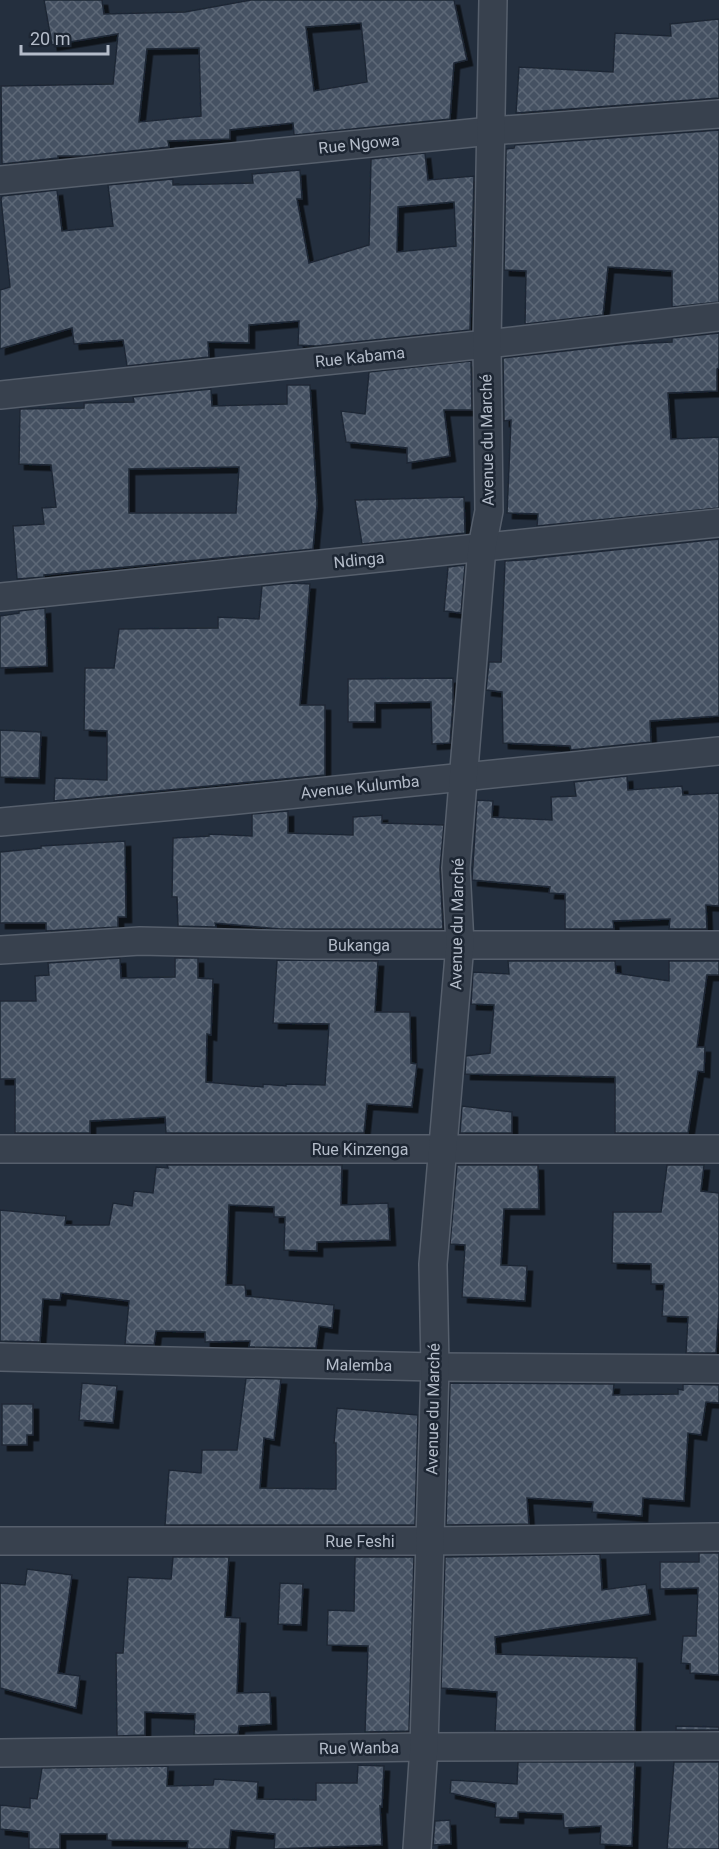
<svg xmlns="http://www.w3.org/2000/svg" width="719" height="1849" font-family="Roboto,sans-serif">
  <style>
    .building { fill: url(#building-cross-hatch); stroke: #1f2835; stroke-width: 1.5; fill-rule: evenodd; filter: url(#shadow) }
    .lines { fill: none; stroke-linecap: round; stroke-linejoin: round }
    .minor-casing { stroke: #565f6c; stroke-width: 30 }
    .minor { stroke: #38414e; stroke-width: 27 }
    .labels { text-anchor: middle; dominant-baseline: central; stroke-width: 5; stroke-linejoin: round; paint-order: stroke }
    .street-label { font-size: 16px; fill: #b4bcc9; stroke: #1d2633 }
  </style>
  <defs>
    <pattern id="building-cross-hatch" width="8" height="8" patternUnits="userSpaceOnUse" patternTransform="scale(1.5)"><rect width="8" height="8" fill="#455162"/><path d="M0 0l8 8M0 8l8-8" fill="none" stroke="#5d6877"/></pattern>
    <filter id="shadow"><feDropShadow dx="5.5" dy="5.5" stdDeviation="0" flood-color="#0009"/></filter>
  </defs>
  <rect width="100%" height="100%" fill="#242f3e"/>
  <g class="building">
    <path d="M44,0h58l2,14 81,-2 66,-12h203l13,60 -13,3 -4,56 -156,16 -1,-12 -63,7v9l-62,2 1,6 -85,9h-26v2l-56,6 -1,-78 112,-2 5,-50 -66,11zM361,23l6,59 -53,9 -8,-64zM199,48l2,68 -62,6 8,-73z"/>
    <path d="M719,19v79l-203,15 3,-46 94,5 2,-39 56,3 -1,-12z"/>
    <path d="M719,130v172l-47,5v-36l-64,-4 -5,48 -78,9 1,-53 -22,-1 2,-121 8,-1 1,-3z"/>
    <path d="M425,153l3,27 46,-4 -4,154 -154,16 -18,-1 1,-24 -50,4v18l-41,-1 1,15 -82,9 -4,-26 -49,4 -2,-16 -72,21v-59l10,-3 -9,-88 1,-3 55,-6 5,41 51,-5 -5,-41 65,-6v6l80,-2 -1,-9 48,-4 2,29h-5l12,64 60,-18 2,-86zM454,202l2,44 -59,6 1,-45z"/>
    <path d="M719,333v35l-2,1v22l-49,2 3,46 48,-2v71l-182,18 1,-12 -31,-1 4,-93 -7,1 -1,-63 124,-14 45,-2v-4z"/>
    <path d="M471,361l1,49h-28l6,46 -43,7v-15l-61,-6 -5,-31 24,3 4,-42z"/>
    <path d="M287,385h23l7,119 -4,45 -269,26v2l-27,2 -4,-53 31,-2 -2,-16 14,-1 -5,-42 -32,-1 1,-55 64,-1v-5l50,-1 -1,-5 78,-8 1,17 75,-2zM239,467l-3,46h-107v-44z"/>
    <path d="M464,497l1,36 -103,11 -7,-44z"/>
    <path d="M719,539v177l-69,5 1,21 -80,8 -1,-4 -67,-3 -1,-51 -16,-2 3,-28h12l4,-101 31,-2 1,-1z"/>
    <path d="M465,565l-4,48 -17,-2 4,-44z"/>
    <path d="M291,583l19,1 -10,121h25v70l-271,26 1,-23 52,2v-49l-23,-1 1,-62h29l5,-39 99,-1v-11l41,2 3,-33z"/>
    <path d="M45,608l2,58 -47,2v-52l19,-3v-2z"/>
    <path d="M453,678v26l-3,39 -18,1 -1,-42 -56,1v19h-27v-43z"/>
    <path d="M0,730l41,2 -2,46 -39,-1z"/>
    <path d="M627,776l1,14 54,-4 1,9 36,-2v113l-13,-1 1,24h-38l1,-10 -57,2 1,8h-49v-35l-16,-1 1,-6 -78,-7 5,-80 16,1 -1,16 60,3 -1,-23 25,-1 -2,-14z"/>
    <path d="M288,811v22l65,2v-18l29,-2v8l62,2 -4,44 3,60h-163l-65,-6 1,4 -38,-1 -1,-29h-5l1,-59 36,-2v-2l43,2v-22z"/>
    <path d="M125,841l1,76h-8v10l-72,4v-8h-46v-71l41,-4v-2z"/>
    <path d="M120,958l1,20 54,-1v-19h23v20l15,1 -2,56 -4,-1 -1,48 57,5v-3l23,2v-2l39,1 4,-61 -56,-1 4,-63 101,1 -3,51h35l1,51 6,1 -5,43 -45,-3 -3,29h-198l-1,-16 -75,4v12h-75v-54h-15v-78h36l-1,-25 14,-1 -1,-12z"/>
    <path d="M508,961h107l1,12 53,8v-20h50v14h-12l-10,72h8l-1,25 -6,-1 -10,62h-73v-56l-150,-3 1,-18 24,-3 4,-48 -23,-1 2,-32 36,2z"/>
    <path d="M462,1106l50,6v21h-52z"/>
    <path d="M167,1165h175l-1,40 47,-2 2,37 -73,2v9l-33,-1 1,-33h-11v-10l-45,-2 -3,80h19l1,11 88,9 -2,23 -13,-2 -3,22 -67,-1 1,-6 -45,1v-10l-49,-1 -2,14 -29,-1 4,-43 -68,-8 -1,7 -17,-1 -3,43 -40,-1v-131l66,6 -1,9h44l4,-22 19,3 2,-15 19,2 3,-26 12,1z"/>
    <path d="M457,1165h81l1,44h-35l-3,56 26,1 -2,35 -63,-4 3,-52 -15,-1z"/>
    <path d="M667,1165h37l-3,26 18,2v118l-3,42h-30l2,-36 -26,-1 2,-32h-13v-20l-39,-1 1,-51h48z"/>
    <path d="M246,1378l35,1 -7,61 -10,-2 -4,50 76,1v-46h-2l3,-35 81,7 -3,110h-250l4,-55 32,3 1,-23h35z"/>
    <path d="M82,1383l35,3 -4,37 -34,-3z"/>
    <path d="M450,1383l164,1 -1,11 65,-1v-5l5,1v-6l36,1v18l-13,-1 -5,33 -13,-2 -4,68 -41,-3 -1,18 -50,-4 1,-10 -66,-4 2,26 -83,1z"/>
    <path d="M2,1404h31v31h-6v10h-25z"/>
    <path d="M699,1553h20v122l-29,-2v-9l-9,-1 2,-27h13l2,-48 -38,1v-27h39z"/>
    <path d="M600,1554l2,36 44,-6 4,30 -155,23 1,17 141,4 -2,73h-140l2,-39 -56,-4 4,-131z"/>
    <path d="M173,1557h56l-4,60 15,1 -3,75 33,-1 1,32 -32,2 -1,8 -44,1 1,-21 -50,-2v23l-28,1 -1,-83h7l5,-76 43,2z"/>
    <path d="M355,1557h59l-5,174 -44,1 3,-86 -41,-1 1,-35 26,1z"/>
    <path d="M27,1569l45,6 -14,98 22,3 -4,32 -76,-20v-105l25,2z"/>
    <path d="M280,1583l23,1 -2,41 -23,-1z"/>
    <path d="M676,1726l43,1v3h-43z"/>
    <path d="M518,1762h117l-3,84 -32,-2 1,-18 -37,2 -1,-14 -45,-2v6l-23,-1 1,-14 -46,-10 1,-13 66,4z"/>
    <path d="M674,1762h45v87h-52z"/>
    <path d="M358,1765l26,1 -2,41 -2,-1 2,39 -108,4 1,-15 -44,-4 -2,19h-42l1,-8 -81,-1v-6h-47v15h-31v-17l-29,-3v-24l30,3v-10l7,1 5,-31 126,-2 -1,20 46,-1 1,-6 44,3 -1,17 59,1v-17h41z"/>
    <path d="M450,1820l1,24 -18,1 2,-24z"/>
  </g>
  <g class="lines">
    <g class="minor-casing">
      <g id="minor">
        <path d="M0,180l491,-49 228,-17"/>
        <path d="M0,395l487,-51 232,-27"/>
        <path d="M0,597l719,-74"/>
        <path d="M0,822l228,-21 491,-50"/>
        <path d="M0,950l140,-9 168,4h411"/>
        <path d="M0,1149h719"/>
        <path d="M0,1357l435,10 284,2"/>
        <path d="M0,1541h429l290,-4"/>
        <path d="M0,1753l424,-6 295,-1"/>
        <path d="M417,1849l7,-102 11,-380 -2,-103 27,-320 -4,-76 26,-321 7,-36 -2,-167 6,-344"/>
      </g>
    </g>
    <use href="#minor" class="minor"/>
  </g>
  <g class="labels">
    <g class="street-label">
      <text transform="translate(359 144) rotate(-6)">Rue Ngowa</text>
      <text transform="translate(360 357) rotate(-6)">Rue Kabama</text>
      <text transform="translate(487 440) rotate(-91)">Avenue du Marché</text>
      <text transform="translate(359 560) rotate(-6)">Ndinga</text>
      <text transform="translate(360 787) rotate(-6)">Avenue Kulumba</text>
      <text transform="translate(457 924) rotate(-89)">Avenue du Marché</text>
      <text x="359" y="945">Bukanga</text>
      <text x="360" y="1149">Rue Kinzenga</text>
      <text transform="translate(359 1365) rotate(1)">Malemba</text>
      <text transform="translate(433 1409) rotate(-89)">Avenue du Marché</text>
      <text x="360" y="1541">Rue Feshi</text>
      <text transform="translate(359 1748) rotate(-1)">Rue Wanba</text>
    </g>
  </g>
  <path d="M21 45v9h87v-9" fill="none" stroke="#b4bcc9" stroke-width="3"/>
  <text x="30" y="45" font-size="18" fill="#b4bcc9" stroke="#1d2633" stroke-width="4.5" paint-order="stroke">20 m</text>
</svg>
